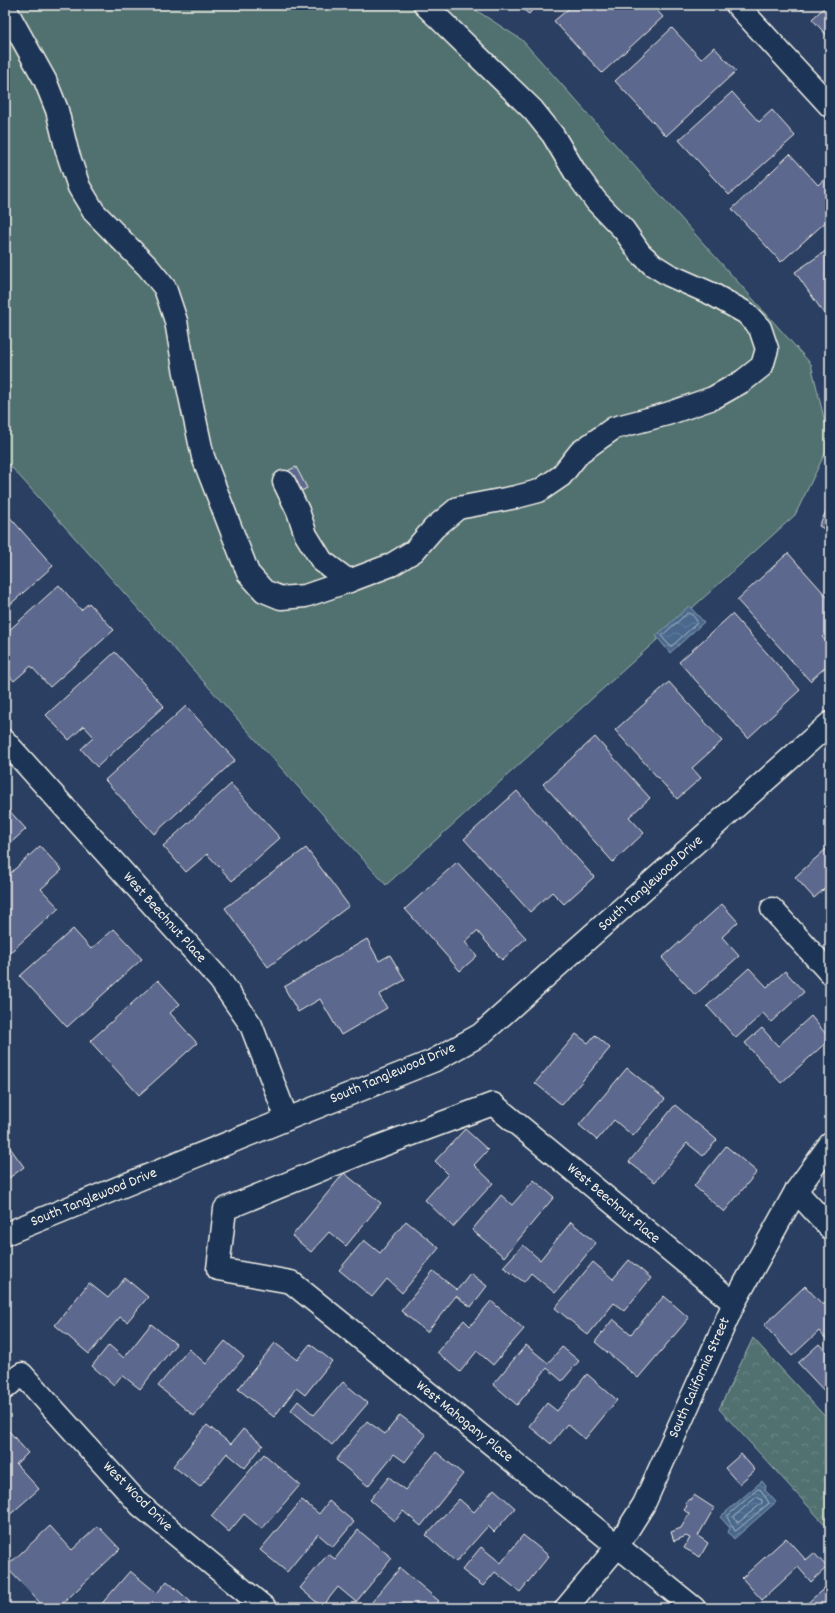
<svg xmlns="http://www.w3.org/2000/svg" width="835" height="1613" font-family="Dekko,sans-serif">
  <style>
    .green { fill: #517171; stroke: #a2b1ac }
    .park { fill: url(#park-crowns); stroke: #a2b1ac }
    .water { fill: url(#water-waves); stroke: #8d9fb1 }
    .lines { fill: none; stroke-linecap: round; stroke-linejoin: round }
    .shore { stroke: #afbac3; stroke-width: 1 }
    .building { fill: #5c678e; stroke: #f4f1e8 }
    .minor-casing { stroke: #f4f1e8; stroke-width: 25 }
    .minor { stroke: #1d3557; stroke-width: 22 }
    .labels { text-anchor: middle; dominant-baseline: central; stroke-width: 4; stroke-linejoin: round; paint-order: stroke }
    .street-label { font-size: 15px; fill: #f4f1e8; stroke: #1d3557 }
  </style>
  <defs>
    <pattern id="park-crowns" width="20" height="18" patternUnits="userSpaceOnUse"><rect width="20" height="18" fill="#517171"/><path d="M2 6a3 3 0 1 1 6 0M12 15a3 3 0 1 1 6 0" fill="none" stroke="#6b8685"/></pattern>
    <pattern id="water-waves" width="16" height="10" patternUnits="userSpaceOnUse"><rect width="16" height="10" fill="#48688c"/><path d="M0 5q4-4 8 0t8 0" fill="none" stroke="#637e9c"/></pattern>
  </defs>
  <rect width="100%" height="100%" fill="#2a3f62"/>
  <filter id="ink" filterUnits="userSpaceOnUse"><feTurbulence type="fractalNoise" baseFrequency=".025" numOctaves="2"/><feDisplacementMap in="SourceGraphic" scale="8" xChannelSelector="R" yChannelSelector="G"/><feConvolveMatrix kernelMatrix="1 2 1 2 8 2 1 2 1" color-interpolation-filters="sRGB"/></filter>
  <g filter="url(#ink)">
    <path class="green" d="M5,5h463l54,35 289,324 19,79 -35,72 -409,370 -381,-425z"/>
    <path class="park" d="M753,1338l77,84v108l-111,-121z"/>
    <g class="water">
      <path d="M689,606l15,16 -34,31 -14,-17z"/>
      <path d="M762,1481l4,5 -1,4 11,12 -42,37 -6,-7 2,-4 -10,-11z"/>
    </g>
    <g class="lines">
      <g class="shore">
        <path d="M688,613c3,0 9,6 9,10l-25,23h-2l-7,-8 -1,-2z"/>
        <path d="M758,1489l3,1 8,13 -32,27 -2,1 -8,-14z"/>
        <path d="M757,1497l5,3v3l-23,19h-2l-3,-5z"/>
      </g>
    </g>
    <g class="building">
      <path d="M517,5h19l-7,9z"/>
      <path d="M573,5h79l11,12 -61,56 -48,-52z"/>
      <path d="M798,5h10l-6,5z"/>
      <path d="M827,5h3v34l-18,-20z"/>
      <path d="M672,28l29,31 13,-12 22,24 -70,65 -51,-55z"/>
      <path d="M732,92l27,30 13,-12 23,26 -66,59 -50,-55z"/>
      <path d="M790,154l28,31 12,-11v44l-49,44 -49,-53z"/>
      <path d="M830,248v74l-35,-50z"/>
      <path d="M296,467l11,21 -12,6 -10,-22z"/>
      <path d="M830,503v29l-11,-6z"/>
      <path d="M6,513l47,53 -48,43v-95z"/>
      <path d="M788,553l42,47v30l-8,7 8,8v18l-20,18 -73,-81z"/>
      <path d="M59,585l22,25 8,-7 25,27 -64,57 -19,-21 -17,15 -9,-10v-37z"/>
      <path d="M732,614l68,76 -52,48 -69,-76z"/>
      <path d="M115,652l49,54 -67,61 -16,-18 13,-12 -10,-11 -15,14 -23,-25z"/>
      <path d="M669,682l53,59 -30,27 9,10 -24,21 -62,-69z"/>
      <path d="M186,706l49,54 -81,74 -49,-54z"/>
      <path d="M595,737l55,61 -21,19 15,16 -31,29 -70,-78z"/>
      <path d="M231,784l49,54 -48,43 -25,-27 -21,18 -23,-26z"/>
      <path d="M517,791l77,86 -30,27 -12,-12 -22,20 -66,-73z"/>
      <path d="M5,806l21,23 -21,19z"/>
      <path d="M40,846l22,24 -21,19 18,19 -54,49v-79z"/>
      <path d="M306,848l43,58 -81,61 -43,-59z"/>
      <path d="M826,849l4,5v30l-16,14 -19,-21z"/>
      <path d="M457,862l69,76 -24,22 -25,-29 -12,11 12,14 -17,15 -55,-62z"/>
      <path d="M722,904l16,18 -16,15 17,19 -44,39 -33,-37z"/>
      <path d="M73,929l18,20 23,-20 28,30 -75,68 -47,-51z"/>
      <path d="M367,939l12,22 11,-6 15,25 -26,15 8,13 -46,27 -21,-36 -22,13 -14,-25z"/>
      <path d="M749,968l18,19 18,-16 19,21 -33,30 -8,-9 -27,25 -29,-32z"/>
      <path d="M158,980l22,24 -10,9 27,30 -58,52 -49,-54z"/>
      <path d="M811,1016l19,23 -49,44 -36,-40 17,-15 16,18z"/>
      <path d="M576,1034l12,9 7,-8 15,13 -48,57 -27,-22z"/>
      <path d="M627,1068l38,31 -32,37 -19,-16 -17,20 -18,-15z"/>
      <path d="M675,1105l42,35 -14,16 -16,-13 -32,39 -26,-20z"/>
      <path d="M465,1129l23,21 -14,15 19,18 -40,44 -28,-27 23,-26 -13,-13z"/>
      <path d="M5,1141l19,26 -19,14z"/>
      <path d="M726,1146l31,26 -33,40 -30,-26z"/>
      <path d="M344,1173l37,30 -35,43 -17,-14 -18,20 -19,-16z"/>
      <path d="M534,1180l20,17 -50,60 -32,-27 29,-35 11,10z"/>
      <path d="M406,1221l33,27 -37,45 -15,-14 -15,18 -33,-27 25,-30 16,13z"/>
      <path d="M571,1222l25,21 -41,50 -24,-20 -7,9 -21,-15 20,-22 17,15z"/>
      <path d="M629,1260l22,18 -27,33 -10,-8 -26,32 -33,-27 38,-46 20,17z"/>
      <path d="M433,1271l24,19 13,-17 17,13 -16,21 -15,-11 -29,36 -26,-21z"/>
      <path d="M125,1278l23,19 -21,25 -7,-5 -31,37 -34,-29 34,-42 19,15z"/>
      <path d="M805,1286l18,19 7,-7v39l-3,3 -8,-9 -27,25 -28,-31z"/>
      <path d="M664,1296l25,22 -51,60 -43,-36 18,-23 18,15z"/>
      <path d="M491,1301l33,28 -31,36 -16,-14 -17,21 -23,-20 27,-32 6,6z"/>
      <path d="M151,1324l25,20 -36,45 -18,-14 -8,10 -22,-19 17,-21 15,13z"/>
      <path d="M225,1341l19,16 -50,59 -36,-30 31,-37 17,15z"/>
      <path d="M275,1343l22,17 13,-16 22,17 -27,34 -9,-7 -22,29 -36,-28z"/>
      <path d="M819,1344l11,12v41l-32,-34z"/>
      <path d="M526,1345l22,18 14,-16 17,14 -17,20 -15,-13 -30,37 -24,-21z"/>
      <path d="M587,1374l30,26 -32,39 -18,-15 -16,20 -22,-18 18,-23 10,8z"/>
      <path d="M343,1382l25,21 -36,42 -41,-35 7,-9 16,14z"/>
      <path d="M400,1415l26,20 -21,27 -11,-8 -26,32 -32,-26 31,-39 18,13z"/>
      <path d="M207,1425l24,19 12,-15 20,16 -18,23 -18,-15 -27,34 -27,-21z"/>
      <path d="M8,1430l20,23 -12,11 23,25 -34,30v-87z"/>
      <path d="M436,1452l27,22 -42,52 -18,-15 -8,10 -25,-21 19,-23 16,13z"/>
      <path d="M264,1454l36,31 -38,44 -18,-15 -15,18 -18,-16z"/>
      <path d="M741,1454l14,16 -16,14 -14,-16z"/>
      <path d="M494,1489l21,19 -21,24 -6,-6 -32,36 -30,-27 33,-36 15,13z"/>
      <path d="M694,1495l20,13 -16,28 10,7 -8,14 -16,-9 6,-10 -4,-2 -12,5 -3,-9 10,-4 8,-14 -5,-4 3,-4 -2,-2 4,-5 2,1z"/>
      <path d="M302,1500l17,14 10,-13 25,21 -21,25 -15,-13 -31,38 -27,-22z"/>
      <path d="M50,1526l22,24 26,-24 22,23 -62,59h-13l-39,-41z"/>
      <path d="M358,1530l34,28 -36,44 -18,-15 -16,20 -22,-19 28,-34 7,5z"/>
      <path d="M523,1535l26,21 -29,36 -25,-20 -12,14 -21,-16 19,-23 20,16z"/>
      <path d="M786,1538l20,22 8,-7 13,14 -16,15 -13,-15 -36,33 -20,-22z"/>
      <path d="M400,1568l39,33 -6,7h-66z"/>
      <path d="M130,1571l27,22 10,-12 24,21 -5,6h-88z"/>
      <path d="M830,1583v25h-28z"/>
      <path d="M793,1603l5,5h-11z"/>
    </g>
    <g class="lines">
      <g class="minor-casing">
        <g id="minor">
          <path d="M737,5l93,101"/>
          <path d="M5,8l40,72 12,30 10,41 12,36 15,25 54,55 17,21 11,33 8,47 19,89 45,116 16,18 17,7 24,-2 44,-15"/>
          <path d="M284,482l14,29 8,24 16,26 27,20 42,-16 23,-14 20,-23 24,-20 58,-11 23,-6 22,-15 19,-24 34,-24 53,-14 46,-16 30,-17 19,-15 5,-17 -7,-21 -14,-15 -34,-19 -43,-19 -16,-10 -13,-12 -16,-23 -28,-29 -21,-29 -22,-37 -20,-25 -108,-105"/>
          <path d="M5,741l215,239 31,45 36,94"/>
          <path d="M772,909l58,64"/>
          <path d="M796,1191l34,37"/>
          <path d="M5,1234l282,-115 146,-58 47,-26 350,-312"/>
          <path d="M5,1388l17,-14 118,131 125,103"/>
          <path d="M566,1608l51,-61 27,-43 90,-201 62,-112 34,-47"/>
          <path d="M694,1608l-403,-326 -73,-13 7,-60 147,-60 121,-45 241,199"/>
        </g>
      </g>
      <use href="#minor" class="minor"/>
    </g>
  </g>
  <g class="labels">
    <g class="street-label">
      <text transform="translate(651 884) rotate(-42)">South Tanglewood Drive</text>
      <text transform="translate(164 918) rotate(48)">West Beechnut Place</text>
      <text transform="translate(393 1074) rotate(-23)">South Tanglewood Drive</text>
      <text transform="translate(94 1198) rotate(-22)">South Tanglewood Drive</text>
      <text transform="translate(613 1204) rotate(40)">West Beechnut Place</text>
      <text transform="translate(700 1378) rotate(-66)">South California Street</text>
      <text transform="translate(464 1422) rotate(39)">West Mahogany Place</text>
      <text transform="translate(137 1497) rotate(45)">West Wood Drive</text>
    </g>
  </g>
  <rect width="835" height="1613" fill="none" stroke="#1d3557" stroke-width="20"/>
  <rect x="10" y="10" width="815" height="1593" fill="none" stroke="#f4f1e8" stroke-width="1.5" filter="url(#ink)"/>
</svg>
